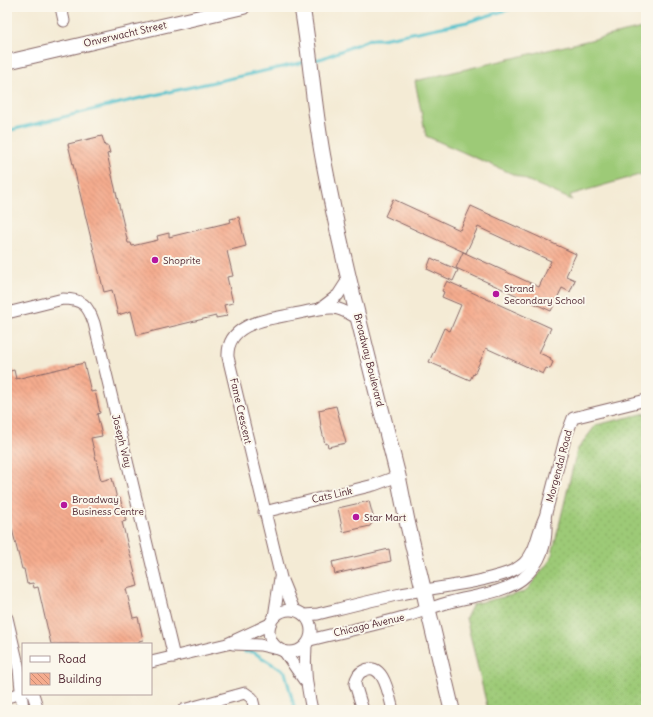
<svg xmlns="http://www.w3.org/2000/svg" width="653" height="717" font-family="Delius,sans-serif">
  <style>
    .grass { fill: url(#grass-dots); stroke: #747451 }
    .garden { fill: #9dca77; stroke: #747451 }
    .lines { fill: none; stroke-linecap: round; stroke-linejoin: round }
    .stream { stroke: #55c2cd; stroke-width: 3 }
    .building { fill: url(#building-back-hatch) }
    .minor-casing { stroke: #866666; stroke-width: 13 }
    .tertiary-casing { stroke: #866666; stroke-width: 16 }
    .secondary-casing { stroke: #866666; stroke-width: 17 }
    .minor { stroke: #fff; stroke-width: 11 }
    .tertiary { stroke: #fff; stroke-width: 14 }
    .secondary { stroke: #fff; stroke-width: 15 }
    .poi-dot { fill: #b5179e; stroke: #fbf7ec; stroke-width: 1.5 }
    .labels { text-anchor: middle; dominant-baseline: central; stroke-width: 4; stroke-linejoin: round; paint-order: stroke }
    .street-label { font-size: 10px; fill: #4a1f2b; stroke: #fbf7ec }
    .poi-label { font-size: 10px; fill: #4a1f2b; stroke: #fbf7ec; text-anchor: start }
  </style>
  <defs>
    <pattern id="grass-dots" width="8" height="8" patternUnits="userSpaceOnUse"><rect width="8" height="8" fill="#9dca77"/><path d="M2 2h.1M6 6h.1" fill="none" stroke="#89ad67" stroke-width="1.8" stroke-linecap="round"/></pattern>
    <pattern id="building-back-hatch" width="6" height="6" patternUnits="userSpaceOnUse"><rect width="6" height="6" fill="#f5ac8e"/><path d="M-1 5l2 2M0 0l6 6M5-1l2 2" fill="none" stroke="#c88b74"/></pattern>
  </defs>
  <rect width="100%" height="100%" fill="#fbf7ec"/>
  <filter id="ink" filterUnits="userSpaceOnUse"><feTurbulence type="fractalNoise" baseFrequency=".025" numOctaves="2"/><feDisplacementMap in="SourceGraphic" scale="8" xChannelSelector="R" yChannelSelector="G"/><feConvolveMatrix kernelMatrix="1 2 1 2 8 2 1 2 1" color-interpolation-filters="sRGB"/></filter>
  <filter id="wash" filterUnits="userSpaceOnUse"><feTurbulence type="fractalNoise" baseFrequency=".012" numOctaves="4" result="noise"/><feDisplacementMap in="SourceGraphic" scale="16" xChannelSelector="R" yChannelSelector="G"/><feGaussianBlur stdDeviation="0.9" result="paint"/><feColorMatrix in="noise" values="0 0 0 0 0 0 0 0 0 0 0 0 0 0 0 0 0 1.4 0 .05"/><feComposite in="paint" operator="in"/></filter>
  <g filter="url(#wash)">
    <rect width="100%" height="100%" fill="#f4ebd5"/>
    <path class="grass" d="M646,413v297h-158l-22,-92 7,-14 52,-12 26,-33 26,-109 19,-25z"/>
    <path class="garden" d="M646,27v146l-76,22 2,5 -146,-64 -11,-55z"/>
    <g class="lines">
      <g class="stream">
        <path d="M315,60l8,-2 48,-19h11l85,-17 50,-15"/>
        <path d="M7,131l125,-31 173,-38"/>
        <path d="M244,649l1,3h8l32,20 10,38"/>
      </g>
    </g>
    <g id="blocks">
      <g class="building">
        <path d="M102,136l3,10h3l2,7 -3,1 21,89h3l1,3 26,-6 -1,-4 12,-3v4l62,-15 -1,-3 9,-2 7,29 -19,5 6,25 -6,1 6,26 -9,2 3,11 -11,2v-2l-79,19 -6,-24 -13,4 -6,-25 -8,2 -36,-148z"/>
        <path d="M393,199l67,31 11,-24 105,48 -10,22 9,4 -5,12 -8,-4 -11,23 -95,-43 7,-16 76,35 12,-26 -73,-34 -12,26 -81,-37z"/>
        <path d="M431,258l27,12 -5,11 -26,-12z"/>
        <path d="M447,281l104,47 -12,25 12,5 -1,2 3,2 -3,7 -4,-1 -3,6 -57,-26 -12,27 -1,-1 -3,6 -41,-18 15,-34 6,3 11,-26 -19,-8 2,-5 -2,-1z"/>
        <path d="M84,363l7,29 4,-1 5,22 -3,1 5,22 -11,2 10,43 11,-3 5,21 3,-1 6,23 -4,1 16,64 -12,3 7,29 5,-1 5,23 -4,1v2l-4,1h-84l-13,-57 -4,1 -1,-5 -6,1 -3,-15h-2l-13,-52 -2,1v-33l3,-1 -3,-11v-101l7,-2 2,9z"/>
        <path d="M336,406l10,37 -18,4 -1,-4 -2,1 -4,-17 -2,-17z"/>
        <path d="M369,501l5,19 -4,6 -27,6 -5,-24z"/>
        <path d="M389,549l2,12 -56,13 -3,-12z"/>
      </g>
    </g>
  </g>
  <g filter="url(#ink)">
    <use href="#blocks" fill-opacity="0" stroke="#866666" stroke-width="1"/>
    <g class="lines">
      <g class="minor-casing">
        <g id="minor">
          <path d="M61,7l3,14"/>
          <path d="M321,308l17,-13 11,-17"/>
          <path d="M7,313l56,-14c19,0 25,6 31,24l80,334"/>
          <path d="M264,512l110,-27 24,-9"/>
          <circle cx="290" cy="631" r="21"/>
          <path d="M294,610l-13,-32 -53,-221c-2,-35 42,-38 66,-43 14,-2 26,-7 40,-6 9,1 17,7 25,11"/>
          <path d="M305,615l13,-1c28,-7 55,-14 83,-20 27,-5 54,-8 81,-14 14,-4 30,-6 42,-17 13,-12 13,-31 21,-46l20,-78 8,-21 73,-18"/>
          <path d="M274,617l6,-39"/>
          <path d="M7,618l12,51 4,41"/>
          <path d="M310,640c32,-8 65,-15 97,-24 15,-4 28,-10 43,-14 22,-6 54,-9 72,-23 19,-15 27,-38 23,-62"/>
          <path d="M233,644l27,1 18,4"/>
          <path d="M306,645c-2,24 1,42 6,65"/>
          <path d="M284,651l20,29"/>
          <path d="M151,662l76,-18 43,-20"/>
          <path d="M33,694l5,16"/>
          <path d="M7,697l16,-4"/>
          <path d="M183,710l62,-17 7,5 3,12"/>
          <path d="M363,710l-8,-26c1,-6 3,-11 8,-13 21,-12 26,26 30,39"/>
        </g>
      </g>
      <g class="tertiary-casing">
        <path id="tertiary" d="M7,62l236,-55"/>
      </g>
      <g class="secondary-casing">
        <path id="secondary" d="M302,7c9,52 12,105 22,156 20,106 48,209 74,313l9,45 45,189"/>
      </g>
      <use href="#minor" class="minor"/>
      <use href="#tertiary" class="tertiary"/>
      <use href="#secondary" class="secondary"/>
    </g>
  </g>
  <g class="poi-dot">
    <circle cx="155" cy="260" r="4"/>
    <circle cx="496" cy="294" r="4"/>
    <circle cx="64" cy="505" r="4"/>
    <circle cx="356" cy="517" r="4"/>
  </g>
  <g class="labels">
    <g class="street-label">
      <text transform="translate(125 34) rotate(-13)">Onverwacht Street</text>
      <text transform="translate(369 360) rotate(76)">Broadway Boulevard</text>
      <text transform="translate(241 411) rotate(77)">Fame Crescent</text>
      <text transform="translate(122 441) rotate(76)">Joseph Way</text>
      <text transform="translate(559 466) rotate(-75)">Morgendal Road</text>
      <text transform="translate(332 495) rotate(-13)">Cats Link</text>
      <text transform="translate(369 625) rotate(-13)">Chicago Avenue</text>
    </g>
    <g class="poi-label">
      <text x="163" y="260">Shoprite</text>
      <text x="504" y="288">Strand<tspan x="504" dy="12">Secondary School</tspan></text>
      <text x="72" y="499">Broadway<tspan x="72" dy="12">Business Centre</tspan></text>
      <text x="364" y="517">Star Mart</text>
    </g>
  </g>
  <rect width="653" height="717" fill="none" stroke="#fbf7ec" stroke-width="24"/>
  <rect x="22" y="643" width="130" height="52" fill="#fbf7ec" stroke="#b4a19f"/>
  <rect x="30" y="656" width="20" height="6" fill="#ffffff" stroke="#b4a19f"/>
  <text x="58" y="663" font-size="12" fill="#4a1f2b">Road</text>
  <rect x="30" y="673" width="20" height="12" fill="url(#building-back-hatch)" stroke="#b4a19f"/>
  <text x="58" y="683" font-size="12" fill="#4a1f2b">Building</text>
</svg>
